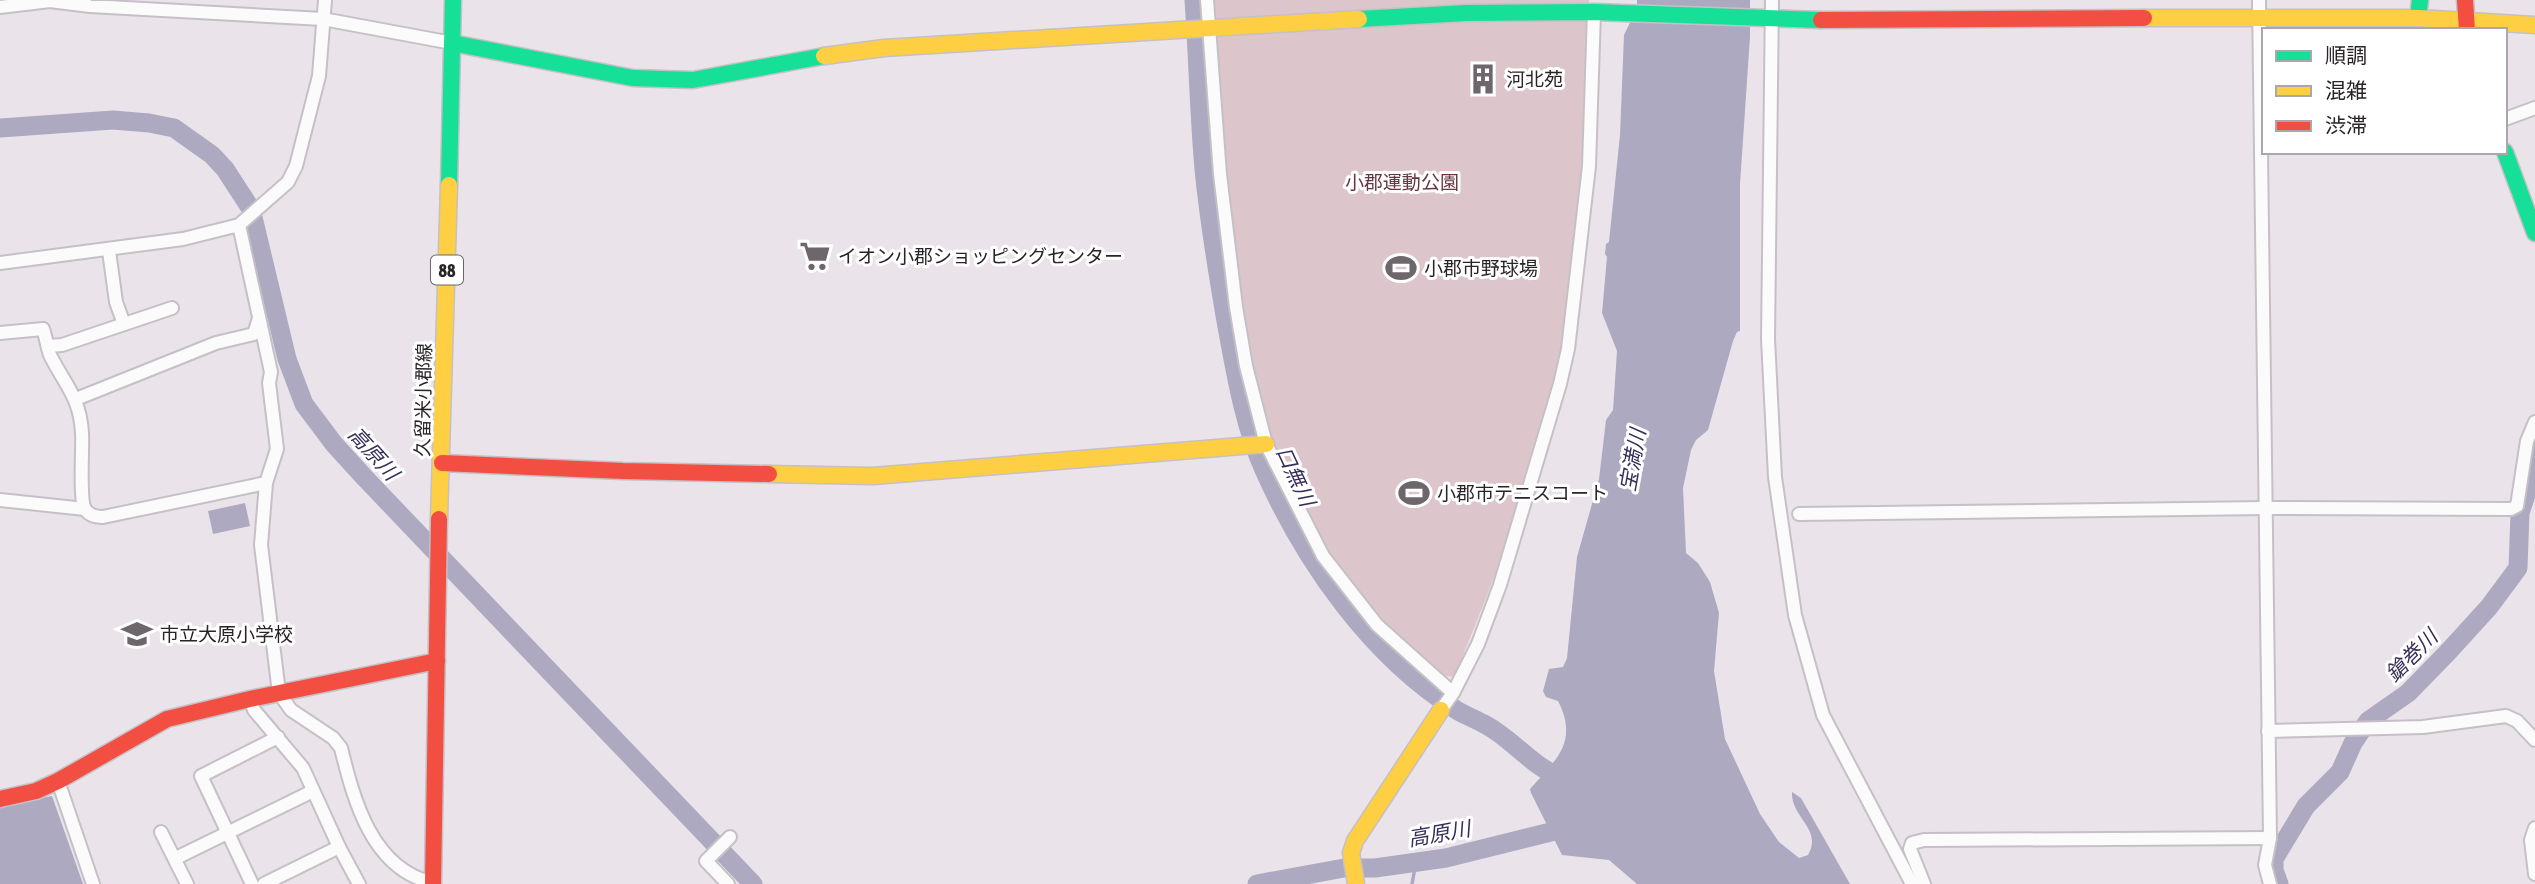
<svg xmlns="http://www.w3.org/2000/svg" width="2535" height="884" font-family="'Asap Condensed','Noto Sans JP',sans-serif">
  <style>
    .green { fill: #dcc6cc }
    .water { fill: #ada9c0 }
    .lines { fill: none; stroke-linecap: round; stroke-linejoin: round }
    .stream { stroke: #ada9c0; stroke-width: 3.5 }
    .river { stroke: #ada9c0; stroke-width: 19 }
    .street-casing { stroke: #c5c0c5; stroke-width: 16 }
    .fast-casing { stroke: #c5c0c5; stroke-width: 19 }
    .slow-casing { stroke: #c5c0c5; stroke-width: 19 }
    .jam-casing { stroke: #c5c0c5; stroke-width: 19 }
    .street { stroke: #fcfbfc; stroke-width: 12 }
    .fast { stroke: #16e098; stroke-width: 16 }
    .slow { stroke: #ffcf43; stroke-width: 16 }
    .jam { stroke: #f24e42; stroke-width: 16 }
    .labels { text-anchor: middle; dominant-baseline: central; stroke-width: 6; stroke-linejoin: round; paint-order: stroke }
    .shield { fill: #fff; stroke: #696668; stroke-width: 2 }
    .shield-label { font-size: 18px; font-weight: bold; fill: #292428 }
    .poi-label { font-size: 19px; fill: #292428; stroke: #fff; text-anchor: start }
    .park-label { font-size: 19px; fill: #683542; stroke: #fff }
    .street-label { font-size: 19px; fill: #292428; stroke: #fff }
    .water-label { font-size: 21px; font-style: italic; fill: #362f5a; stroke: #fff }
  </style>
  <rect width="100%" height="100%" fill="#eae4ea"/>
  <path class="green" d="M1211,0h378c-8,123 -4,249 -31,370 -24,106 -62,207 -104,307l-16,-2 -58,-52 -56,-73 -50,-99 -17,-57 -5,-37 -9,-28 -14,-93z"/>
  <g class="water">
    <path d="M1637,0h113v37l-10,147v147l-3,1 -4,9 -25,89 -12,10 -5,10 -8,38 3,65 12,10 12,19 9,31 -5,58 11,68 35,75 19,28 20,16 9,-3c15,-26 -17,-37 -16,-63l9,6 49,86h-213l-28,-24 -47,-5 -31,-62 -1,-4c26,-29 49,-47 28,-88l-12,-4 -3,-6 6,-22 14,-2 4,-9 10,-101 22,-78 7,-59 7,-10 4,-59 -15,-38 5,-56 -2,-3 1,-10 3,-2 11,-107 4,-100 13,-27z"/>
    <path d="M245,503l5,23 -37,8 -5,-23z"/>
    <path d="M52,796l31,88h-83v-78z"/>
  </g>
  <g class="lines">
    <path class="stream" d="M1412,884l4,-22"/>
    <g class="river">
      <path d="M1194,0c4,56 5,113 10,169 5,53 14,106 23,158 9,48 17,98 37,143 41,92 107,187 194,241 9,5 19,9 28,14 30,16 49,47 83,54"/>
      <path d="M0,128l113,-8 36,3 25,5 38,27 13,14 26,40 36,150 17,45 30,40 31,34 388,406"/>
      <path d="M1257,884l87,-16h31l71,-10 129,-32"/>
      <path d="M2279,884l-5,-14v-11l32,-53 34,-34 13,-29 15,-22 40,-28 40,-41 41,-45 29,-39 2,-55 7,-21 3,-21 -1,-14 6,-22"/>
    </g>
    <g class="street-casing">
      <g id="street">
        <path d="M1207,0l13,174 16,133 10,59 20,78 57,112 54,69 76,68"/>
        <path d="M1772,0l-4,339 7,138 20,138 28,100 89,169"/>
        <path d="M2259,0l11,838 -5,27 5,19"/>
        <path d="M0,7l50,-6 40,5 233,13 129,24"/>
        <path d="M2505,119l30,-11"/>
        <path d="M239,225l32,147 -2,11 8,66 -11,34 -5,62 18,148 12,17 42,28 8,10c13,53 31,121 92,135"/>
        <path d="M109,251l7,51 8,22"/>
        <path d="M0,263l183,-24 56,-14 49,-43 8,-16 23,-90 6,-76"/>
        <path d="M0,333l43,-4c3,8 4,18 7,26 15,30 30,42 32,78 1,15 -3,66 3,76 4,7 11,8 18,8l163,-34"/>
        <path d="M48,346l14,-1 110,-37"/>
        <path d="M76,399l140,-56 38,-9 5,-16"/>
        <path d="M0,500l85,9"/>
        <path d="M1799,514l466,-6 246,1 6,-3 10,-65 8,-19"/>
        <path d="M250,699l4,11 49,58 36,79 20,37"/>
        <path d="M1441,710l12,-17 25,-49 22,-59 60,-201 8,-35 21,-183 5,-154"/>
        <path d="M2268,731l155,-4 83,-11 11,5 18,19"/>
        <path d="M58,781l35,103"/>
        <path d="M2535,828l-4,12 4,34"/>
        <path d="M161,832l26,52"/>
        <path d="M176,858l137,-67"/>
        <path d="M252,884l-51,-108 77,-39"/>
        <path d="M264,884l75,-37"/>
        <path d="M728,884l-22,-23 24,-24"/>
        <path d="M1924,884l-14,-35 2,-6 12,-3 346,-2"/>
      </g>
    </g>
    <g class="fast-casing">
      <g id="fast">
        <path d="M2418,18l2,-18"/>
        <path d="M1359,19l107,-6 128,-1 227,8"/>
        <path d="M452,43l181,35 60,2 131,-24"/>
        <path d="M2505,152l30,81"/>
        <path d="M449,185l4,-185"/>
      </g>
    </g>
    <g class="slow-casing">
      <g id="slow">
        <path d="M2144,18h274l117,7"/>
        <path d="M824,56l60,-8 475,-29"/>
        <path d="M769,474l104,2 393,-32"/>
        <path d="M439,519l10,-334"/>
        <path d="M1356,884l-5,-31 4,-12 86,-131"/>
      </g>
    </g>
    <g class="jam-casing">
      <g id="jam">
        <path d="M2465,0l2,30"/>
        <path d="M1821,20l323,-2"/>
        <path d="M442,463l181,8 146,3"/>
        <path d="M0,799l36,-8 22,-10 109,-62 83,-20 187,-38"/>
        <path d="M433,884l6,-365"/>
      </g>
    </g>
    <use href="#street" class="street"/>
    <use href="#fast" class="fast"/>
    <use href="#slow" class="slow"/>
    <use href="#jam" class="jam"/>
  </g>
  <defs>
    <g id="building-bare" transform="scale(2.415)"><path d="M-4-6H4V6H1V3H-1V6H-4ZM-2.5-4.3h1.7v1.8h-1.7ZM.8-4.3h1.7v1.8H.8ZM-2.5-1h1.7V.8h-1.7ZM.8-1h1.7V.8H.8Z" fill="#6d676c" stroke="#fff" stroke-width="2.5" paint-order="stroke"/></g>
    <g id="supermarket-bare" transform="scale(2.415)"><path d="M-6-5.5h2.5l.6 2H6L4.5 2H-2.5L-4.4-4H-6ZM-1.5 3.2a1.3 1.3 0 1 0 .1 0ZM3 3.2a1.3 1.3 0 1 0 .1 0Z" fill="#6d676c" stroke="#fff" stroke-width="2.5" paint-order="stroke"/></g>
    <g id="stadium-bare" transform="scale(2.415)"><path d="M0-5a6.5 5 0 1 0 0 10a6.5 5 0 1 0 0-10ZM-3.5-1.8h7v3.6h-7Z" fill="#6d676c" stroke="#fff" stroke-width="2.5" paint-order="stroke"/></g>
    <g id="school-bare" transform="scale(2.415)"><path d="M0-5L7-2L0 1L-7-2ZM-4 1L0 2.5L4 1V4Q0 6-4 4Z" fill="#6d676c" stroke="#fff" stroke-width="2.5" paint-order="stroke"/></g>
  </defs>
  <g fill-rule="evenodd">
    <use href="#building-bare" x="1483" y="79"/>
    <use href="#supermarket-bare" x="815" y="256"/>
    <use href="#stadium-bare" x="1401" y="268"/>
    <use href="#stadium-bare" x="1414" y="493"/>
    <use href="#school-bare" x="137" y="634"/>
  </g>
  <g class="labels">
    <rect class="shield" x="431" y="255.5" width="32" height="29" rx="5"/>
    <g class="shield-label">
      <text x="447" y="270">88</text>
    </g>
    <g class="poi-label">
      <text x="1506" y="79">河北苑</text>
      <text x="838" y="256">イオン小郡ショッピングセンター</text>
      <text x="1424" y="268">小郡市野球場</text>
      <text x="1437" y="493">小郡市テニスコート</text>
      <text x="160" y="634">市立大原小学校</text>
    </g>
    <g class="park-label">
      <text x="1402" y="182">小郡運動公園</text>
    </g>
    <g class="street-label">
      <text transform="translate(423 400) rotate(-89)">久留米小郡線</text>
    </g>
    <g class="water-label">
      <text transform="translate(374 453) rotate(48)">高原川</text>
      <text transform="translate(1632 460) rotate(-80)">宝満川</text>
      <text transform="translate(1296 476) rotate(65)">口無川</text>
      <text transform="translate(2411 655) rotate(-45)">鎗巻川</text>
      <text transform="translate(1439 833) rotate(-10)">高原川</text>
    </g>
  </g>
  <rect x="2262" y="28" width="245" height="126" fill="#ffffff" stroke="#a9a7a9" stroke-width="2"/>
  <rect x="2276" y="51" width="35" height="10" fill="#16e098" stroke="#a9a7a9" stroke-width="2"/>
  <text x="2325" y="63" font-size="21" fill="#292428">順調</text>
  <rect x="2276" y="86" width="35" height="10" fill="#ffcf43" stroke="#a9a7a9" stroke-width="2"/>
  <text x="2325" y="98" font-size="21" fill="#292428">混雑</text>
  <rect x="2276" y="121" width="35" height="10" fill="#f24e42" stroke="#a9a7a9" stroke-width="2"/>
  <text x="2325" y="133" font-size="21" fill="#292428">渋滞</text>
</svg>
